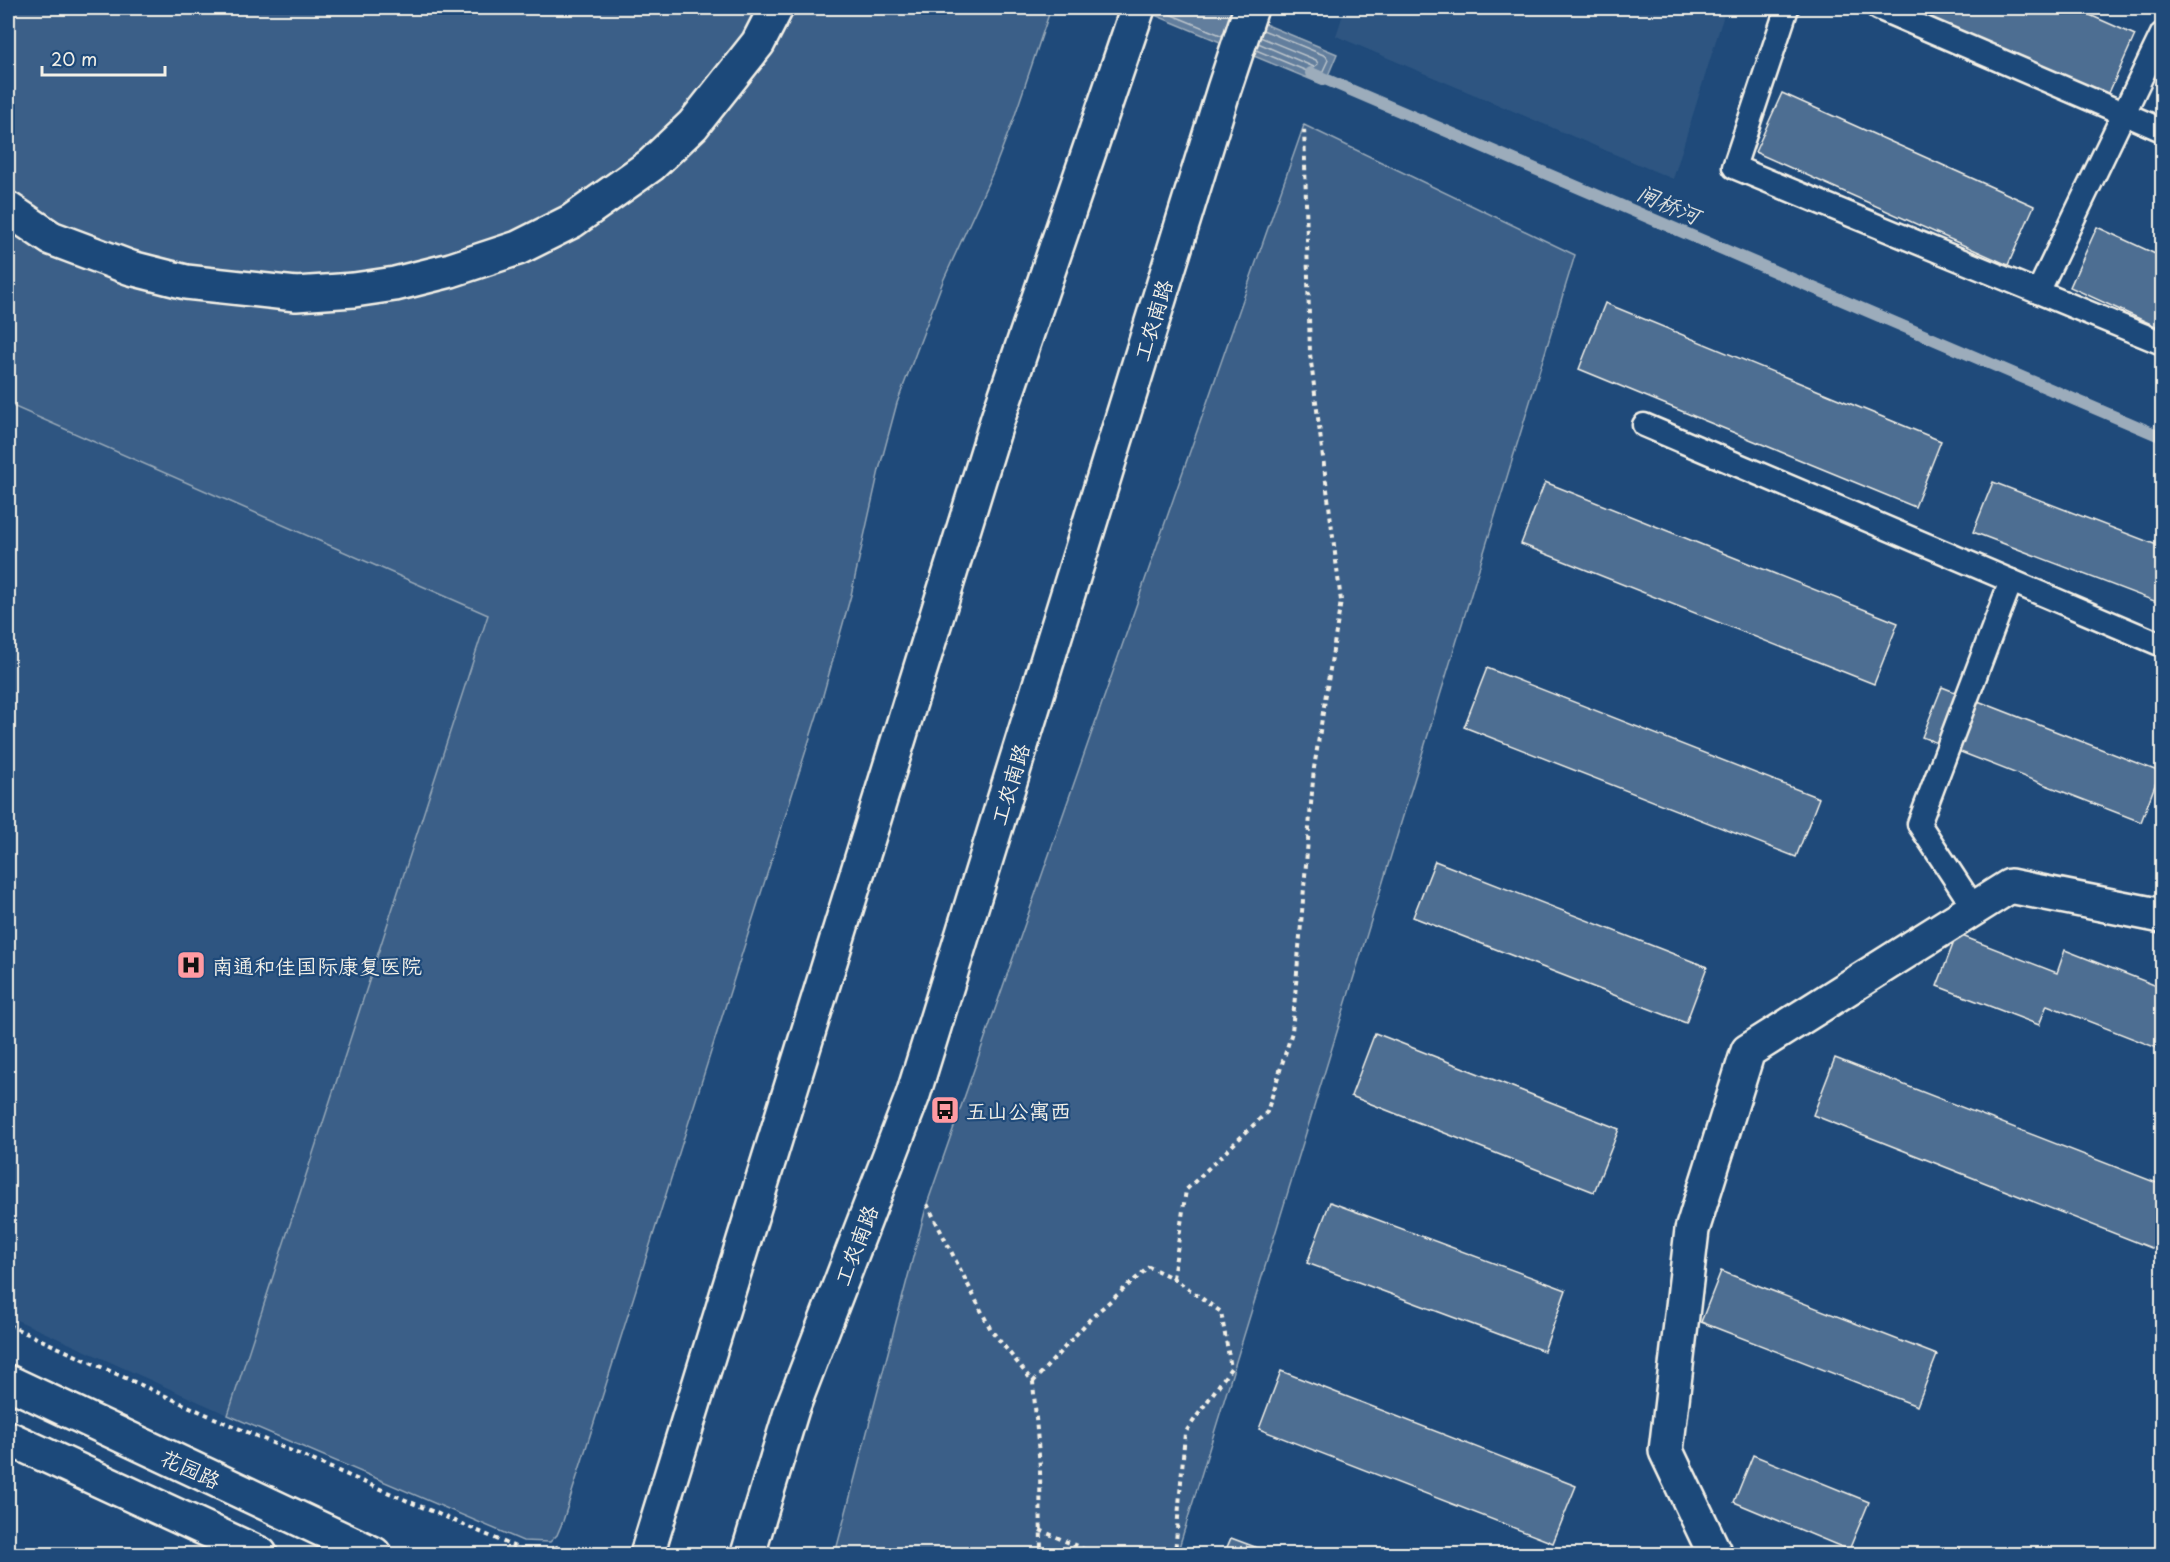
<svg xmlns="http://www.w3.org/2000/svg" width="2170" height="1562" font-family="'Playpen Sans','LXGW WenKai TC',sans-serif">
  <style>
    .built { fill: #2d5581 }
    .green { fill: #3a5f88; stroke: #97a8b8; stroke-width: 1.5 }
    .water { fill: #627e9d; stroke: #9cacbb; stroke-width: 1.5 }
    .lines { fill: none; stroke-linecap: round; stroke-linejoin: round }
    .shore { stroke: #bac3ca; stroke-width: 1.5 }
    .stream { stroke: #9cacbb; stroke-width: 12 }
    .building { fill: #4d6e92; stroke: #f4f1e8; stroke-width: 1.5 }
    .lane-casing { stroke: #f4f1e8; stroke-width: 27 }
    .street-casing { stroke: #f4f1e8; stroke-width: 38 }
    .secondary-casing { stroke: #f4f1e8; stroke-width: 38 }
    .primary-casing { stroke: #f4f1e8; stroke-width: 38 }
    .path { stroke: #f4f1e8; stroke-width: 4; stroke-dasharray: 4.5 4.5; stroke-linecap: butt }
    .lane { stroke: #1f4a7a; stroke-width: 22 }
    .street { stroke: #1f4a7a; stroke-width: 33 }
    .secondary { stroke: #1f4a7a; stroke-width: 33 }
    .primary { stroke: #1f4a7a; stroke-width: 33 }
    .labels { text-anchor: middle; dominant-baseline: central; stroke-width: 4.5; stroke-linejoin: round; paint-order: stroke }
    .street-label { font-size: 21px; fill: #f4f1e8; stroke: #1f4a7a }
    .poi-label { font-size: 21px; fill: #f4f1e8; stroke: #1f4a7a; text-anchor: start }
    .water-label { font-size: 22px; font-style: italic; fill: #dee0dd; stroke: #1f4a7a }
  </style>
  <rect width="100%" height="100%" fill="#1f4a7a"/>
  <filter id="ink" filterUnits="userSpaceOnUse"><feTurbulence type="fractalNoise" baseFrequency=".0167" numOctaves="2"/><feDisplacementMap in="SourceGraphic" scale="12" xChannelSelector="R" yChannelSelector="G"/><feConvolveMatrix kernelMatrix="1 2 1 2 8 2 1 2 1" color-interpolation-filters="sRGB"/></filter>
  <g filter="url(#ink)">
    <g class="built">
      <path d="M1345,8h381l-53,171 -337,-143z"/>
      <path d="M8,404l480,211 -260,800 -220,-99z"/>
    </g>
    <g class="green">
      <path d="M8,8h1043l-37,110 -21,54 -50,109 -46,122 -18,67 -28,125 -31,111 -257,815 -6,14 -7,7 -27,-1 -295,-126 260,-800 -480,-211z"/>
      <path d="M1304,125l271,130 -398,1299h-342l92,-350z"/>
    </g>
    <path class="water" d="M1138,8h88l111,46 -13,31z"/>
    <g class="lines">
      <g class="shore">
        <path d="M1155,8l68,28"/>
        <path d="M1258,43l56,24 4,-3 -2,-4 -56,-23"/>
        <path d="M1256,50l63,26 2,-1 7,-15 -2,-4 -63,-26"/>
      </g>
      <path class="stream" d="M1311,73l851,364"/>
    </g>
    <g class="building">
      <path d="M1885,8h189l61,27 -27,60z"/>
      <path d="M1782,93l252,113 -26,59 -253,-113z"/>
      <path d="M2097,227l65,30v72l-92,-42z"/>
      <path d="M1605,303l336,138 -26,66 -336,-138z"/>
      <path d="M1545,482l353,141 -24,61 -353,-140z"/>
      <path d="M1993,482l169,65v57l-189,-72z"/>
      <path d="M1487,668l332,130 -23,59 -332,-130z"/>
      <path d="M1942,687l218,85 -19,50 -219,-85z"/>
      <path d="M1435,861l272,106 -21,56 -273,-106z"/>
      <path d="M1957,934l100,39 8,-23 97,38v62l-115,-45 -8,20 -102,-39z"/>
      <path d="M1375,1033l244,96 -25,63 -243,-96z"/>
      <path d="M1835,1058l327,127v41l-8,23 -341,-134z"/>
      <path d="M1330,1202l236,88 -22,61 -237,-88z"/>
      <path d="M1721,1271l216,84 -20,51 -216,-84z"/>
      <path d="M1281,1371l295,115 -23,57 -294,-114z"/>
      <path d="M1753,1455l116,47 -20,48 -115,-48z"/>
      <path d="M1231,1538l43,16h-50z"/>
    </g>
    <g class="lines">
      <g class="lane-casing">
        <g id="lane">
          <path d="M1787,8l-53,159 428,176"/>
          <path d="M1878,8l284,122"/>
          <path d="M2038,292l124,-258"/>
          <path d="M1644,425l518,220"/>
          <path d="M1974,908l-55,-84 92,-243"/>
        </g>
      </g>
      <g class="street-casing">
        <g id="street">
          <path d="M8,209l43,29 80,30 55,14 110,12 58,-4 41,-6 56,-14 67,-22 54,-27 79,-56 42,-40 65,-82 18,-35"/>
          <path d="M1715,1554l-49,-103 26,-221 56,-179 262,-165 152,30"/>
        </g>
      </g>
      <g class="secondary-casing">
        <g id="secondary">
          <path d="M8,1382l366,172"/>
          <path d="M8,1438l252,116"/>
        </g>
      </g>
      <g class="primary-casing">
        <g id="primary">
          <path d="M647,1554l350,-1133 141,-413"/>
          <path d="M748,1554l44,-145 121,-314 311,-1006 27,-81"/>
        </g>
      </g>
      <g class="path">
        <path d="M927,1204l64,126 42,52 7,85 1,87"/>
        <path d="M1173,1278l13,-88 81,-78 25,-80 22,-264 27,-167 -31,-247 -6,-229"/>
        <path d="M8,1325l204,92 308,132 21,4 21,-8"/>
        <path d="M1033,1382l59,-65 57,-50 24,11 48,34 10,56 -46,65 -10,121h-10"/>
        <path d="M1040,1530l55,24"/>
      </g>
      <use href="#lane" class="lane"/>
      <use href="#street" class="street"/>
      <use href="#secondary" class="secondary"/>
      <use href="#primary" class="primary"/>
    </g>
  </g>
  <defs>
    <g id="hospital-square" transform="scale(1.5)"><rect x="-9" y="-9" width="18" height="18" rx="4" fill="#ff9aa2" stroke="#1f4a7a"/><path d="M-5-5h3v3.5h4V-5h3V5h-3V1.5h-4V5h-3Z" fill="#111"/></g>
    <g id="bus-square" transform="scale(1.5)"><rect x="-9" y="-9" width="18" height="18" rx="4" fill="#ff9aa2" stroke="#1f4a7a"/><path d="M-5-6H5V4H4V6H2V4H-2V6H-4V4H-5ZM-3.5-4V0h7V-4ZM-3.5 1.2v1.5H-2V1.2ZM2 1.2v1.5H3.5V1.2Z" fill="#111"/></g>
  </defs>
  <g fill-rule="evenodd">
    <use href="#hospital-square" x="191" y="965"/>
    <use href="#bus-square" x="945" y="1110"/>
  </g>
  <g class="labels">
    <g class="street-label">
      <text transform="translate(1152 320) rotate(-73)">工农南路</text>
      <text transform="translate(1009 784) rotate(-73)">工农南路</text>
      <text transform="translate(855 1245) rotate(-69)">工农南路</text>
      <text transform="translate(191 1468) rotate(25)">花园路</text>
    </g>
    <g class="poi-label">
      <text x="212" y="965">南通和佳国际康复医院</text>
      <text x="966" y="1110">五山公寓西</text>
    </g>
    <g class="water-label">
      <text transform="translate(1669 203) rotate(23)">闸桥河</text>
    </g>
  </g>
  <rect width="2170" height="1562" fill="none" stroke="#1f4a7a" stroke-width="30"/>
  <rect x="15" y="15" width="2140" height="1532" fill="none" stroke="#f4f1e8" stroke-width="2" filter="url(#ink)"/>
  <path d="M42 66v9h123v-9" fill="none" stroke="#f4f1e8" stroke-width="3"/>
  <text x="51" y="66" font-size="18" fill="#f4f1e8" stroke="#1f4a7a" stroke-width="4.5" paint-order="stroke">20 m</text>
</svg>
